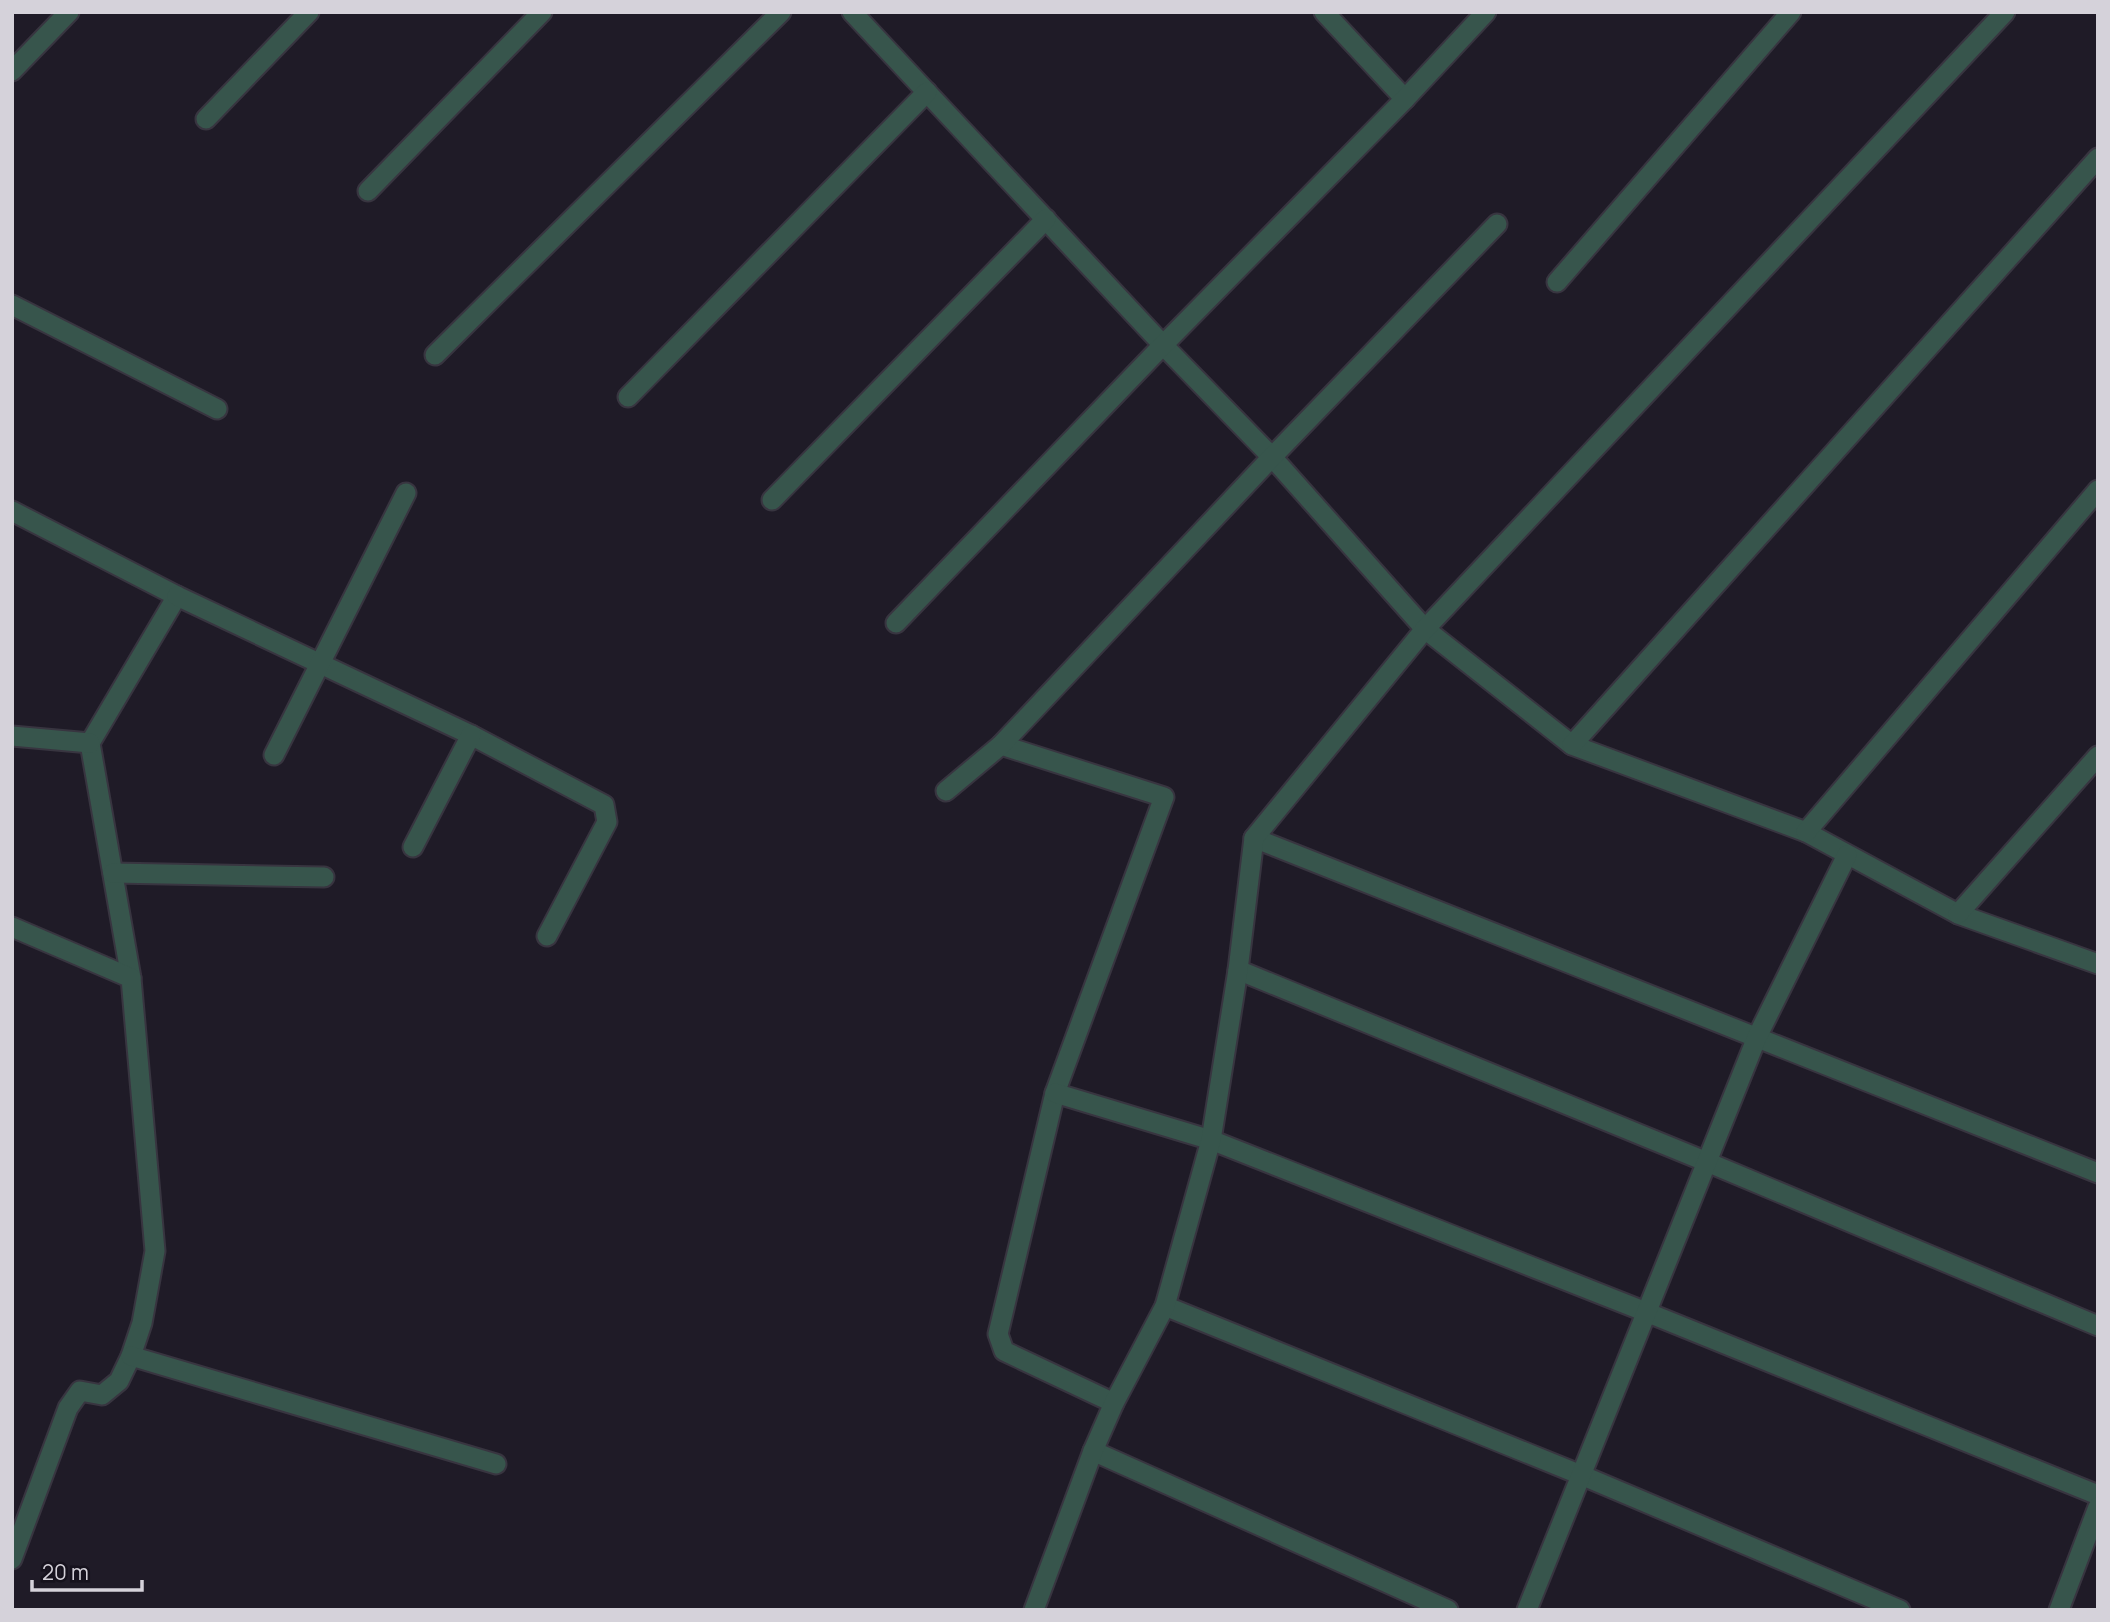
<svg xmlns="http://www.w3.org/2000/svg" width="2110" height="1622" font-family="Manrope,sans-serif">
  <style>
    .lines { fill: none; stroke-linecap: round; stroke-linejoin: round }
    .minor-casing { stroke: #383540; stroke-width: 23 }
    .minor { stroke: #37554c; stroke-width: 19 }
  </style>
  <rect width="100%" height="100%" fill="#1f1b27"/>
  <g class="lines">
    <g class="minor-casing">
      <g id="minor">
        <path d="M852,12l311,333 109,112 153,172 147,116 234,87 152,82 140,50"/>
        <path d="M1324,12l81,87"/>
        <path d="M12,71l57,-59"/>
        <path d="M206,119l103,-107"/>
        <path d="M368,191l174,-179"/>
        <path d="M1557,282l234,-270"/>
        <path d="M12,305l205,104"/>
        <path d="M435,355l346,-343"/>
        <path d="M628,397l299,-305"/>
        <path d="M772,500l274,-281"/>
        <path d="M12,511l165,85 -87,147 41,235"/>
        <path d="M177,596l294,139 133,70 3,17 -60,114"/>
        <path d="M896,623l267,-278 242,-246 81,-87"/>
        <path d="M12,736l78,7"/>
        <path d="M1001,745l163,52 -109,296 -57,241 6,17 110,52"/>
        <path d="M1572,745l526,-587"/>
        <path d="M274,755l132,-262"/>
        <path d="M946,791l55,-46 271,-288 225,-233"/>
        <path d="M1806,832l292,-342"/>
        <path d="M1254,838l844,335"/>
        <path d="M413,847l58,-112"/>
        <path d="M113,873l211,4"/>
        <path d="M1958,914l140,-158"/>
        <path d="M12,927l119,51 24,273 -13,72 -11,33 -12,25 -17,14 -22,-4 -12,17 -56,151"/>
        <path d="M1238,970l469,192 391,164"/>
        <path d="M1055,1093l156,47 435,172 452,183"/>
        <path d="M1165,1306l416,169 319,135"/>
        <path d="M131,1356l365,108"/>
        <path d="M1093,1451l355,159"/>
        <path d="M1034,1610l59,-159 21,-48 51,-97 46,-166 27,-170 16,-132 171,-209 580,-617"/>
        <path d="M1527,1610l230,-573 90,-182"/>
        <path d="M2059,1610l39,-103"/>
      </g>
    </g>
    <use href="#minor" class="minor"/>
  </g>
  <rect width="2110" height="1622" fill="none" stroke="#d5d2da" stroke-width="28"/>
  <path d="M32 1580v10h110v-10" fill="none" stroke="#d5d2da" stroke-width="3.5"/>
  <text x="42" y="1580" font-size="21" fill="#d5d2da" stroke="#16121d" stroke-width="5" paint-order="stroke">20 m</text>
</svg>
